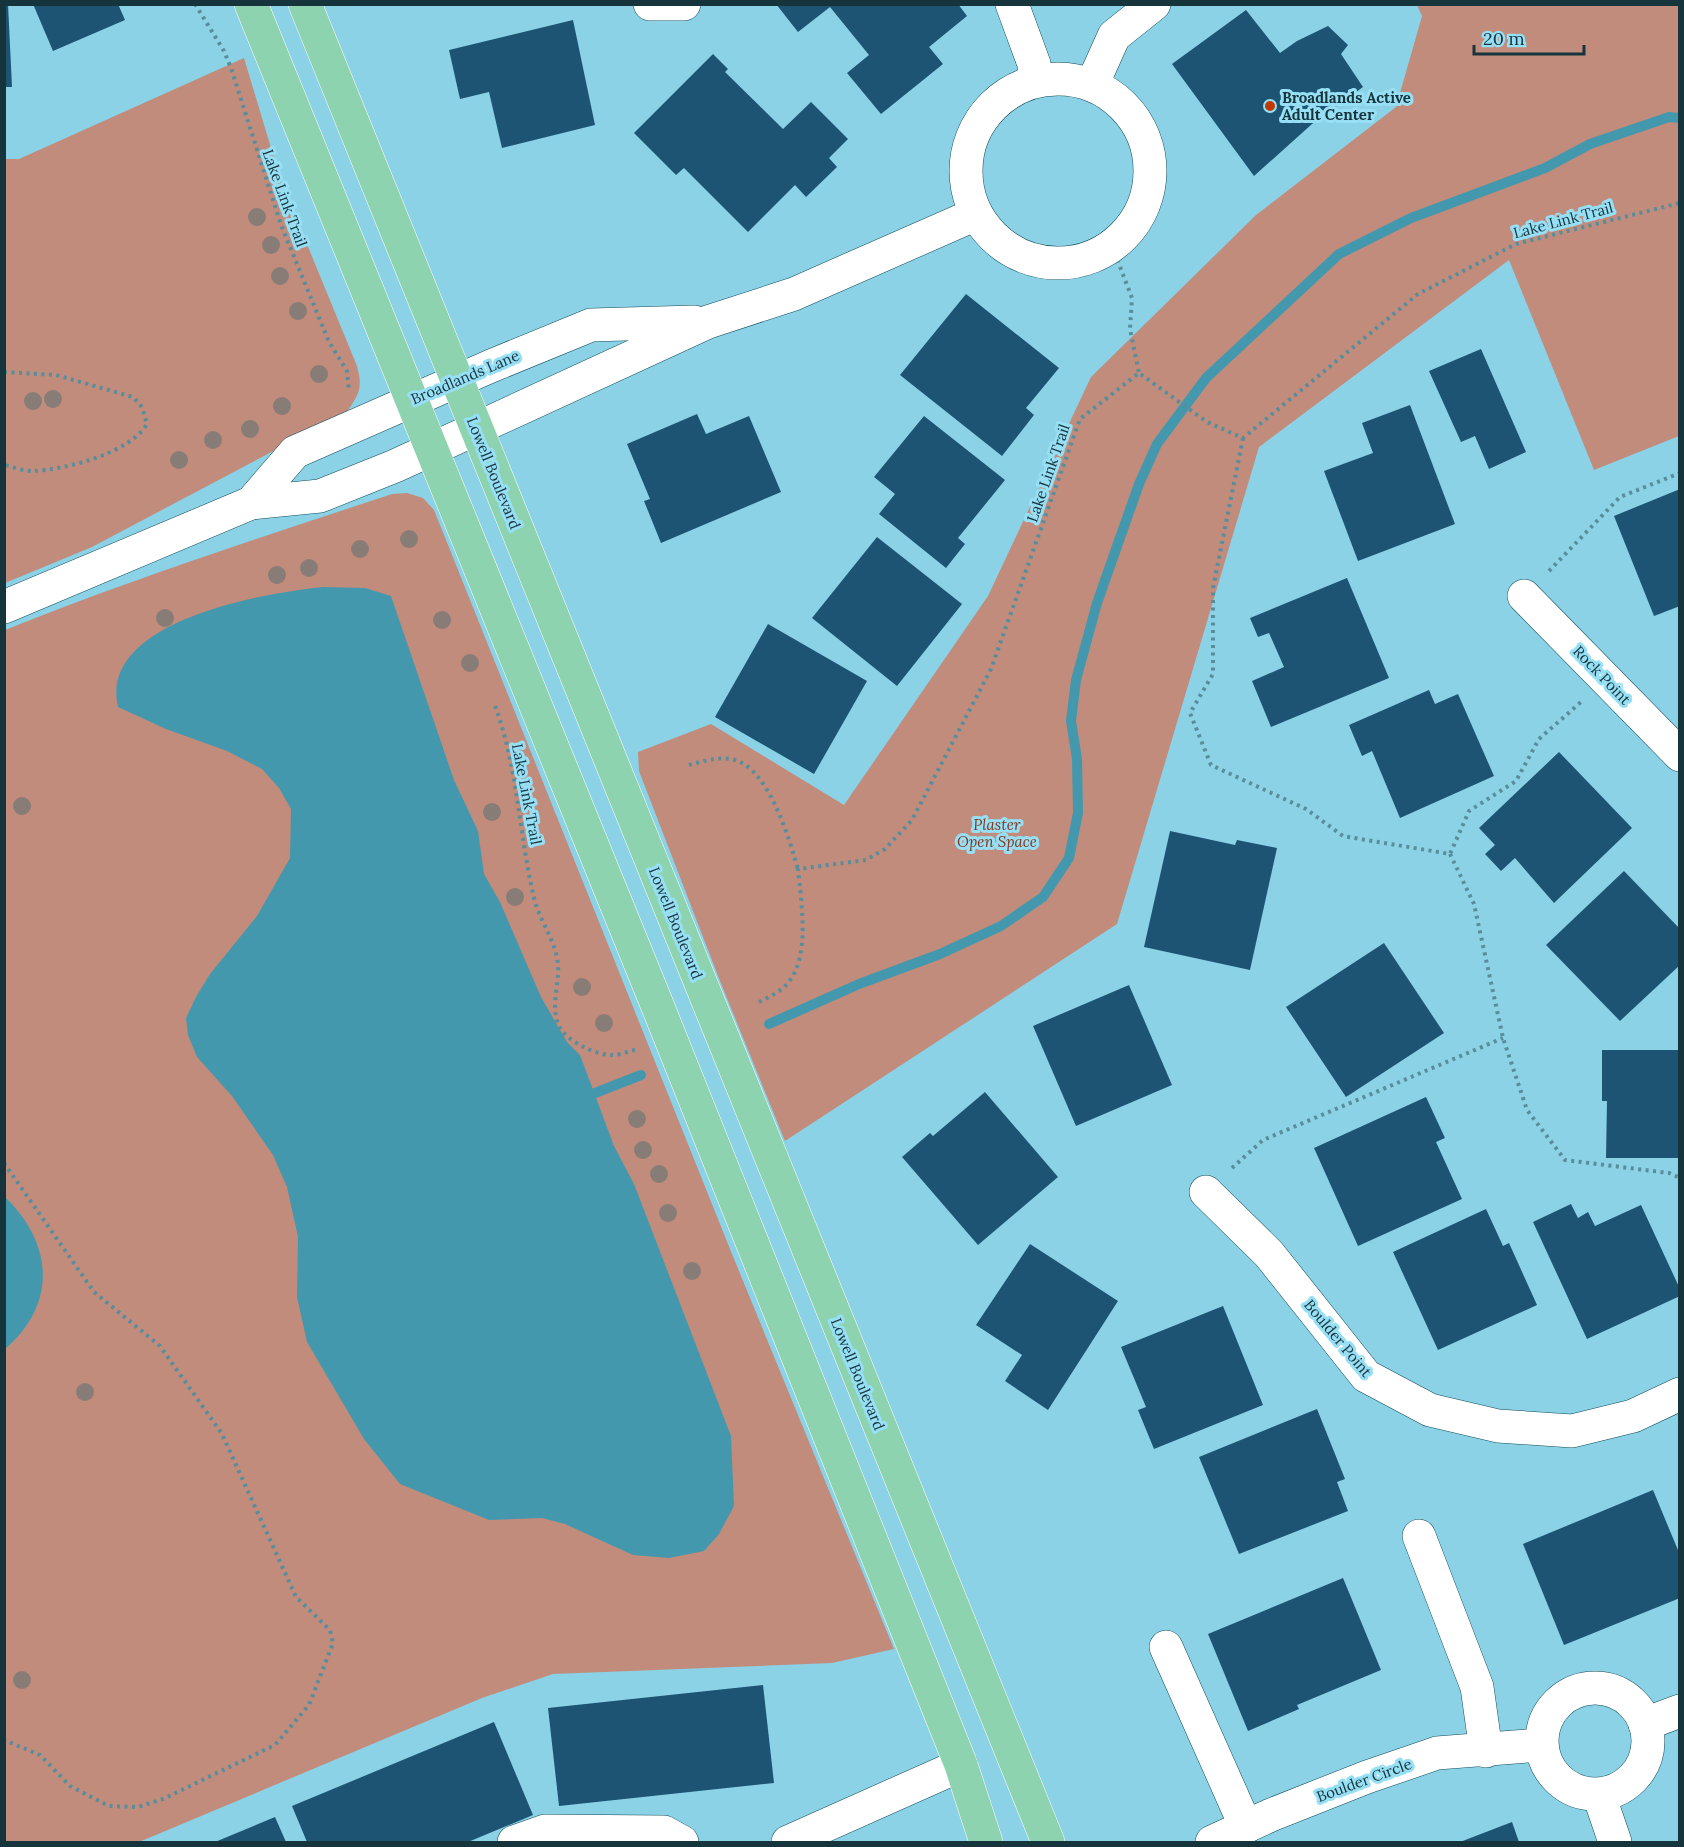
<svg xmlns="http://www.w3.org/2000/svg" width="1684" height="1847" font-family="Lora,serif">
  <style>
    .green { fill: #c18c7b }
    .water { fill: #4498ad }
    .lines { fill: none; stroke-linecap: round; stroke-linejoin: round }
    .stream { stroke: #4498ad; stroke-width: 10 }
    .building { fill: #1d5473 }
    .minor-casing { stroke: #114b59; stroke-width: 34 }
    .major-casing { stroke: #fff; stroke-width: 34 }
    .path { stroke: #588d9c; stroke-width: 4; stroke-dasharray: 3 4.5; stroke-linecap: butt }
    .minor { stroke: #fff; stroke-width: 33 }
    .major { stroke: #8ed3b0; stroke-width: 33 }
    .tree { fill: #887c77 }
    .poi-dot { fill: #c13900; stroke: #97dff4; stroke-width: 2 }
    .labels { text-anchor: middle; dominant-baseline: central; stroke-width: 6; stroke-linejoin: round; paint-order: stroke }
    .poi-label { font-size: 15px; font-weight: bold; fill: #16343c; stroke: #97dff4; text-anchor: start }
    .street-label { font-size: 15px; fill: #16343c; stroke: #97dff4 }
    .park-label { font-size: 15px; font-style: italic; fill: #85351c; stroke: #97dff4 }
  </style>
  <rect width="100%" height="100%" fill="#8bd2e7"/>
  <g class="green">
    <path d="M1417,5h262v431l-85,34 -85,-210 -250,187 -142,477 -332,217 -65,-160 -81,-210 -1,-19 73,-28 133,81 144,-209 103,-219 165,-162 140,-108 26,-91z"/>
    <path d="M244,58l37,123 76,185c6,23 2,27 -10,46l-255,135 -87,36v-424h14z"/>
    <path d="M407,493l16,5 11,12 298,744 162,395 -62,14 -279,11 -71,24 -343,144h-134v-1212c127,-51 257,-93 387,-136z"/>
  </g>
  <g class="water">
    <path d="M323,587l42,1 26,8 63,184 24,51 6,43 16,28 41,95 26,45 13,13 34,91 20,38 97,252 3,70 -15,28 -15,17 -35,7 -36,-3 -68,-31 -23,-6 -53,2 -89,-36 -36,-45 -57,-97 -10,-45 1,-60 -11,-50 -14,-32 -41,-59 -35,-39 -9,-22 -2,-17 10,-21 14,-23 47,-58 33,-58 1,-49 -12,-21 -17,-19 -35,-18 -61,-22 -48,-22c-20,-87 147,-114 205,-120z"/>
    <path d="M4,1196c49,47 54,107 1,153z"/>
  </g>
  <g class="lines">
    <g class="stream">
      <path d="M769,1024l90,-40 81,-30 61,-28 42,-29 26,-39 9,-45 -1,-54 -6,-38 5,-41 21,-77 42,-119 18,-40 49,-66 133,-124 72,-36 134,-50 45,-24 79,-27 11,1"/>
      <path d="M595,1093l46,-18"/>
    </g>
  </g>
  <g class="building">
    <path d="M4,4h4l4,83h-8z"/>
    <path d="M33,4h85l7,16 -72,31z"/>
    <path d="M776,4h182l9,12 -38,31 14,17 -62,50 -34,-41 22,-18 -39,-48 -32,25z"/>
    <path d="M1246,10l34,43 17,-12 31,-15 20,19 -7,9 22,33 -51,37 -58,52 -82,-112z"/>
    <path d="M573,20l22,105 -93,23 -13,-56 -29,7 -11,-49z"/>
    <path d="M713,54l15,15 -3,3 58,57 28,-27 37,37 -19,19 8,9 -31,30 -11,-12 -47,47 -64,-64 -8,7 -42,-42z"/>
    <path d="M966,294l93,74 -33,40 8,7 -32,41 -102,-81z"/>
    <path d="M1481,349l45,103 -37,17 -14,-33 -14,6 -32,-71z"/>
    <path d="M1410,405l45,119 -97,37 -34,-90 49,-18 -11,-30z"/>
    <path d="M697,414l9,20 43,-18 32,76 -120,51 -17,-42 6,-2 -23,-55z"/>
    <path d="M924,416l81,64 -47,58 7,6 -19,24 -67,-54 16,-20 -21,-17z"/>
    <path d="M1680,489v117l-26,10 -40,-100z"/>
    <path d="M877,537l85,67 -65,82 -85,-68z"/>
    <path d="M1347,578l42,100 -118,49 -19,-46 32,-14 -15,-34 -11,4 -8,-19z"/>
    <path d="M768,624l99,57 -53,93 -99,-57z"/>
    <path d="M1429,690l6,14 23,-10 36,82 -94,42 -28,-67 -10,5 -13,-31z"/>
    <path d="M1559,752l73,76 -78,75 -39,-45 -14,13 -16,-17 10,-9 -16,-17z"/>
    <path d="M1170,831l65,14 2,-5 40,8 -27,122 -106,-23z"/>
    <path d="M1624,871l56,58v36l-60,56 -74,-76z"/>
    <path d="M1384,943l60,90 -98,64 -60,-90z"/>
    <path d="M1129,985l43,100 -96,41 -43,-100z"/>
    <path d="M1602,1050h78v108h-74l1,-57h-5z"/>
    <path d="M985,1092l73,85 -80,68 -76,-88 28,-24 3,3z"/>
    <path d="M1426,1097l19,41 -9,4 26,57 -104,47 -44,-98z"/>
    <path d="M1571,1204l7,14 10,-6 7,14 46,-21 39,84v7l-93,43 -54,-117z"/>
    <path d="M1486,1209l17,37 6,-3 28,62 -99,45 -45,-98z"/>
    <path d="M1030,1244l88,57 -70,109 -43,-29 17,-26 -46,-30z"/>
    <path d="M1223,1306l40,99 -109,44 -16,-39 8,-3 -25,-60z"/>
    <path d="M1317,1409l28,70 -8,3 11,29 -109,43 -40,-97z"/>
    <path d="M1653,1490l27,65v43l-116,47 -41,-101z"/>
    <path d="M1343,1578l38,92 -84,35 2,4 -51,22 -40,-97z"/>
    <path d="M763,1685l11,98 -215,23 -11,-98z"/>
    <path d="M494,1722l39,93 -65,27h-161l-15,-36z"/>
    <path d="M275,1817l11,25h-71z"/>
    <path d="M1512,1822l7,20h-59z"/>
  </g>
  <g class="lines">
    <g class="minor-casing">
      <g id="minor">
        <path d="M650,4h34"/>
        <path d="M1012,4l22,60 2,17"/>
        <circle cx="1058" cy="171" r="92"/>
        <path d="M1092,85l22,-49 40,-32"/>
        <path d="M251,503l44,-51 196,-86 100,-41 103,-3"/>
        <path d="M1524,596l156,159"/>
        <path d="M4,607l247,-104 69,-7 75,-30 313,-144 86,-28 182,-80"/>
        <path d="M1206,1192l63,62 97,122 64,34 68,16 74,5 61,-15 47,-22"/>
        <path d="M1419,1536l58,151 9,64"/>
        <path d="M1166,1647l80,180"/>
        <circle cx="1595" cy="1741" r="53"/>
        <path d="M1645,1724l35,-13"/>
        <path d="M1599,1795l16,47"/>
        <path d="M514,1842l31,-11 119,1 18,10"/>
        <path d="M788,1842l173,-77"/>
        <path d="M1212,1842l59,-27 96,-38 70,-24 104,-8"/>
      </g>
    </g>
    <g class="major-casing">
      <g id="major">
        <path d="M251,4l407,1003 303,758 25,77"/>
        <path d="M305,4l743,1838"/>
      </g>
    </g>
    <g class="path">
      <path d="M195,4l29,47 7,17 50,157 48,117 18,29 2,20"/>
      <path d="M1112,246l20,52 -2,31 9,44"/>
      <path d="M4,372l52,3 77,22 9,10 5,17c-17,29 -82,46 -115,47 -9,0 -19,-4 -28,-6"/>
      <path d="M1243,438l-30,150v86l-23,39 21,52 95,44 37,27 107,18 19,-43 47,-30 23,-42 42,-37"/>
      <path d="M1549,571l71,-74 60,-24"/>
      <path d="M495,706c23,61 24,129 39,192 5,21 19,39 23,60 5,21 -8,47 2,68 7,15 38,30 54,29 7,0 15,-4 22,-5"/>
      <path d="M689,765c14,-4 31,-9 46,-5 34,10 54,78 63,109"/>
      <path d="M1450,854l24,50 29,134 24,72 38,50 104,13 11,5"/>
      <path d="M759,1002c10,-5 21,-10 28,-18 24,-26 14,-83 11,-115l68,-9 19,-11 27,-29 79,-151 89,-250 59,-46 68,49 36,16 175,-144 98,-50 164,-41"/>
      <path d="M4,1163l90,129 66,54 62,88 74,163 34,33 3,13 -24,62 -34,40 -112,54 -25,8 -29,-1 -39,-20 -30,-31 -36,-15"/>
      <path d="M1232,1168l31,-28 240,-102"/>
    </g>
    <use href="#minor" class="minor"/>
    <use href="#major" class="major"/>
  </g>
  <g class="tree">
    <circle cx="257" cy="217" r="9"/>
    <circle cx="271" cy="245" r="9"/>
    <circle cx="280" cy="276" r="9"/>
    <circle cx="298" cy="311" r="9"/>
    <circle cx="319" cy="374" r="9"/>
    <circle cx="53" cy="399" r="9"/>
    <circle cx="33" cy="401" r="9"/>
    <circle cx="282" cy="406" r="9"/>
    <circle cx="250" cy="429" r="9"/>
    <circle cx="213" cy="440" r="9"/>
    <circle cx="179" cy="460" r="9"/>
    <circle cx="409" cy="539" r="9"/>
    <circle cx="360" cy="549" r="9"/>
    <circle cx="309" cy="568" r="9"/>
    <circle cx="277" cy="575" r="9"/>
    <circle cx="165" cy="618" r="9"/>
    <circle cx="442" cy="620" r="9"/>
    <circle cx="470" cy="663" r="9"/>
    <circle cx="22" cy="806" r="9"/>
    <circle cx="492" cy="812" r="9"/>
    <circle cx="515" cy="897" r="9"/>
    <circle cx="582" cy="987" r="9"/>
    <circle cx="604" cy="1023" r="9"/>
    <circle cx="637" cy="1119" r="9"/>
    <circle cx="643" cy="1150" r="9"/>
    <circle cx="659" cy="1174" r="9"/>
    <circle cx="668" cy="1213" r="9"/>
    <circle cx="692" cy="1271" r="9"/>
    <circle cx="85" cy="1392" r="9"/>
    <circle cx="22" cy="1680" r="9"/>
  </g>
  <circle class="poi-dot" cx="1270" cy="106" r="6"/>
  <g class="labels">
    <g class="poi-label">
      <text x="1282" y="97">Broadlands Active<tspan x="1282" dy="17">Adult Center</tspan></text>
    </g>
    <g class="street-label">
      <text transform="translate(285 198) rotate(70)">Lake Link Trail</text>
      <text transform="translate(1563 220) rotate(-15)">Lake Link Trail</text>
      <text transform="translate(465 377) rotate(-23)">Broadlands Lane</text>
      <text transform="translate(494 473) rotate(68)">Lowell Boulevard</text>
      <text transform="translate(1048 473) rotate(-71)">Lake Link Trail</text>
      <text transform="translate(1602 675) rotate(46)">Rock Point</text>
      <text transform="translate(527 794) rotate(79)">Lake Link Trail</text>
      <text transform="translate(676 923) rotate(68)">Lowell Boulevard</text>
      <text transform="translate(1338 1338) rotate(50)">Boulder Point</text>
      <text transform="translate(858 1374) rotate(68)">Lowell Boulevard</text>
      <text transform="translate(1364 1780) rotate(-20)">Boulder Circle</text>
    </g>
    <g class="park-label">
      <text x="997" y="824">Plaster<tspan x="997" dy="17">Open Space</tspan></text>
    </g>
  </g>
  <rect width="1684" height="1847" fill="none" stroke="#16343c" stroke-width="12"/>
  <path d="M1474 45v9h110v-9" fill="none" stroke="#16343c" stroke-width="3"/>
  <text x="1483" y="45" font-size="18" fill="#16343c" stroke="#97dff4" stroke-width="4.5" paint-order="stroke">20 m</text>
</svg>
